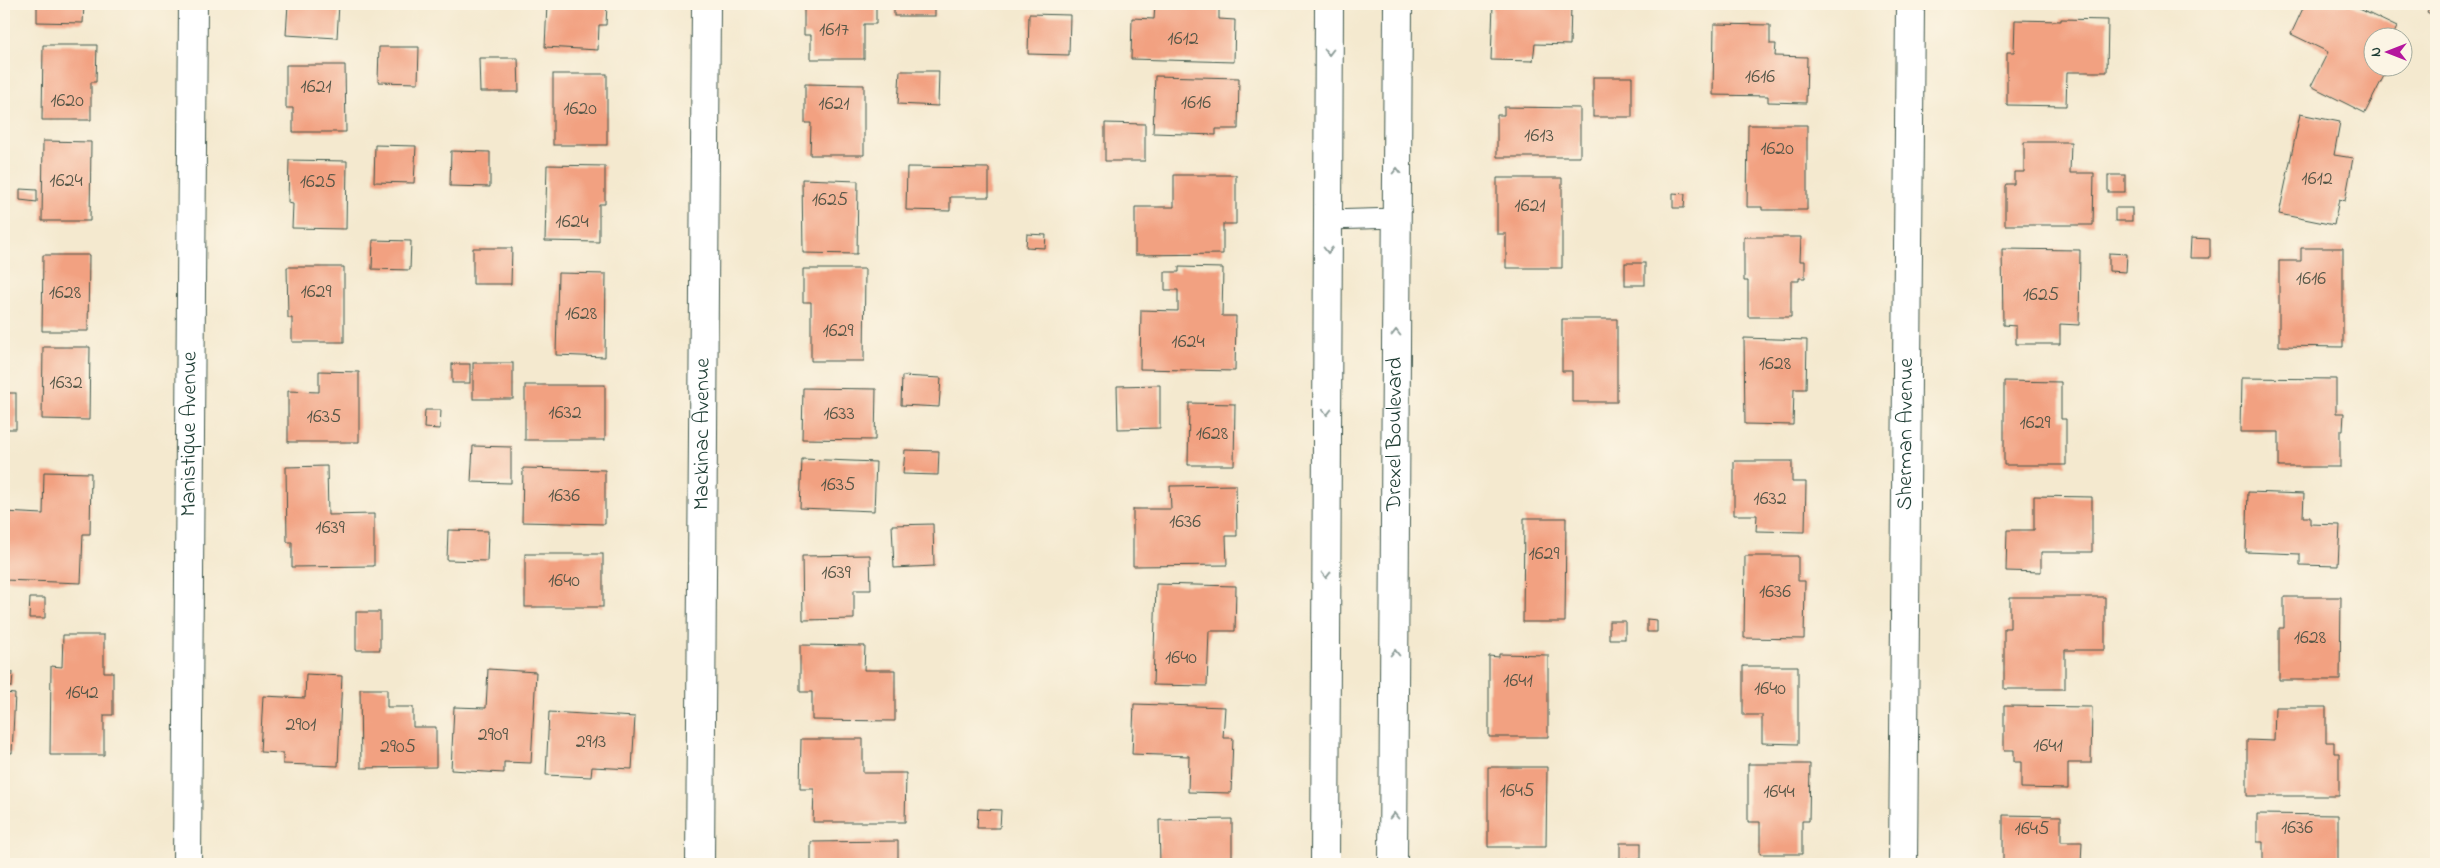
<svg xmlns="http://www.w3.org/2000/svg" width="2440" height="868" font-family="'Indie Flower',sans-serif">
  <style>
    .building { fill: #f2a181 }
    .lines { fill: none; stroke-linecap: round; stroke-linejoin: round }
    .service-casing { stroke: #3f574b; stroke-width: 21 }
    .minor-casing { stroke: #3f574b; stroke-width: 30 }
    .tertiary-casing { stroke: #3f574b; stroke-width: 30 }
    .service { stroke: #fff; stroke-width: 19 }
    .minor { stroke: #fff; stroke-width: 28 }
    .tertiary { stroke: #fff; stroke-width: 28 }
    .oneway { stroke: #8f9e9a }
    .labels { text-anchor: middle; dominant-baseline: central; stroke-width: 4; stroke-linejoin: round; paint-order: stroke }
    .number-label { font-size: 20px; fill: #545647 }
    .street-label { font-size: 22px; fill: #1f3d34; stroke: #fcf5e5 }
  </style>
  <rect width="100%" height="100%" fill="#fcf5e5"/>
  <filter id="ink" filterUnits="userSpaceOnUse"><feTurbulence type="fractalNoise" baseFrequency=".02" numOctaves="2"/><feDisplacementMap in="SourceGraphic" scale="10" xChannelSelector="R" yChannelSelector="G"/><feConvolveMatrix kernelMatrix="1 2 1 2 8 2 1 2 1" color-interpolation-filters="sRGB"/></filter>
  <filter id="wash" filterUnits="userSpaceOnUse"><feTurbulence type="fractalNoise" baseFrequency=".0096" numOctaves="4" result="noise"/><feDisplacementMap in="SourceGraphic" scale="20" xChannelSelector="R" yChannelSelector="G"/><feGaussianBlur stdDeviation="1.12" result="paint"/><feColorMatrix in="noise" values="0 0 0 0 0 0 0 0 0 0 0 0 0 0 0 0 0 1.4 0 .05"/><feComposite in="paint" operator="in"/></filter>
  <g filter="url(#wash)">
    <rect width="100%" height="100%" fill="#f4e9cf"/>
    <g id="blocks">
      <g class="building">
        <path d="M37,4h47l-1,19 -46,-1z"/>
        <path d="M288,4h51l-2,34 -51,-3z"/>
        <path d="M547,4h60l-1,21h-7l-1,25 -53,-3z"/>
        <path d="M804,4h72v20h-12v35h-53v-24h-7z"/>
        <rect x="894" y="4" width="41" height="12"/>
        <path d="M1155,4h64v15l16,1 -1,42 -103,-3 1,-41 22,1z"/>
        <path d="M1493,4h78l-1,41 -35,-1 -2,17 -42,-1z"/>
        <path d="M2305,4h44l48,23 -5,11h-20v30h16l-23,45 -54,-27 17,-34 -37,-18z"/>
        <path d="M2431,4l5,2v11l-9,-5z"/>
        <path d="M1029,14l41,1 -1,40 -41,-1z"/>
        <path d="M2061,19l47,1 -1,52h-40l-1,34 -59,-1v-53h7l1,-32 46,1z"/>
        <path d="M1714,24l56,1v19h6l-1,12 32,1 -1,46 -38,-1v-6l-55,-1z"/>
        <path d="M43,45h54l-1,37h-5v38h-49z"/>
        <path d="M379,47h40l-1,36 -40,-1z"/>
        <path d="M479,58h39l1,34h-39z"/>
        <path d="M286,65h59l1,67h-53v-24h-7z"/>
        <path d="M900,71h39l-1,35 -40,-2z"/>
        <rect x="553" y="74" width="54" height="71"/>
        <path d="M1155,76l84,2 -1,51h-22v6l-63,-2z"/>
        <rect x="1593" y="77" width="39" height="40"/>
        <path d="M805,84l59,1v70h-54l1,-32h-6z"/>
        <path d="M1504,107l76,1v49h-83v-42h7z"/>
        <path d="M2300,114l40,8 -6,33 19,3 -8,43 -6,-2 -5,26 -55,-11z"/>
        <path d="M1105,123l40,1v37h-40z"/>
        <path d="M1748,125h59v85h-45v-3h-15z"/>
        <path d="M43,141l48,1 -1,79h-48z"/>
        <path d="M2024,142h47l-1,31h24l-1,52h-88v-39l1,-2h8v-12h10z"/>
        <path d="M375,145l41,1 -2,37 -40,-1z"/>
        <path d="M451,151l39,1v35l-40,-1z"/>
        <path d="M289,160l58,1 -1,68 -54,-1 1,-24 -5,-1z"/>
        <path d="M547,165l58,1v38h-6v38l-54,-1z"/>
        <path d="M907,167l82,1v29h-39v14l-44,-1z"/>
        <path d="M1174,175h62v49h-13v30l-88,1v-48h39z"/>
        <rect x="2108" y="175" width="17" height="17"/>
        <path d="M1497,178h65v90h-56v-34h-9z"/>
        <path d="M802,179l56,2 -1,73 -54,-1z"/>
        <path d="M20,189l17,1v12l-17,-2z"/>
        <path d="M1673,193l12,1 -1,14h-11z"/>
        <rect x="2115" y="208" width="17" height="13"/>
        <path d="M4,226l4,1 -2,38h-2z"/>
        <path d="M1027,234l19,1 -1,13 -19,-1z"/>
        <path d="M1744,237h57l-1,24h5v17h-6v3h-8v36h-43v-36h-4z"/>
        <path d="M2191,238l19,1v19h-20z"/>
        <path d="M373,240l38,1 -1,29 -38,-1z"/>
        <path d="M473,248h39l-1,36h-38z"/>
        <path d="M2301,248h42v99l-64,-1v-85h22z"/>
        <path d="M2002,249l78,1 -1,75 -19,-1v20h-44v-18l-13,-1z"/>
        <path d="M2109,253l18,1 -1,18 -17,-1z"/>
        <path d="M43,255h46l-1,76h-46z"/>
        <rect x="1625" y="263" width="20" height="22"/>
        <path d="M287,267h57v75h-52v-24h-4z"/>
        <path d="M1179,267l44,1 -1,48h14l-1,55 -95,-2 1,-59 37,1v-21h-13v-18h14z"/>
        <path d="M803,269h62l-1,92h-53v-59h-8z"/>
        <path d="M558,273l48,1 -1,83 -49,-2z"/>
        <path d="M1562,319h55v83h-45v-31h-10z"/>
        <path d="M1744,338l63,2 -1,49h-12l-1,36 -48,-1z"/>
        <path d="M43,347h47l-1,73 -47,-1z"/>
        <rect x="473" y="363" width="40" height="36"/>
        <rect x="452" y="364" width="18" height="19"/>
        <path d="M319,371l40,1v70h-71v-51l31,1z"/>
        <path d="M902,376l39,2 -2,29 -38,-2z"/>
        <path d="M2241,378l95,1v34h8l-1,18h-3v36h-61v-35h-39z"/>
        <path d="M2004,381l57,1v37h5v46h-62z"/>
        <rect x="525" y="385" width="80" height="55"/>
        <path d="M1160,385v43l-42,1 -1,-43z"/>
        <path d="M803,388l73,1 -1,51 -73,-1z"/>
        <rect x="4" y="393" width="12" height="36"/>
        <path d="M1189,403l46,1 -1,61h-46z"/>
        <path d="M425,410h16l-1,19 -16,-1z"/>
        <path d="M473,446l38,1v36l-40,-1z"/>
        <path d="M905,450l34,1 -1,24 -35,-1z"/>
        <path d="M802,459l74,3 -2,49 -74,-3z"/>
        <path d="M1734,461h58v21h14l-1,50 -49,-1 1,-16h-23z"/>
        <path d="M327,466l1,49 46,-1v52l-82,1v-25h-5l-1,-75z"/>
        <path d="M523,468l82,2v54l-83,-2z"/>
        <path d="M44,472l47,1 -1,61h-7l-2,49 -77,-3v-68l39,2z"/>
        <path d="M1236,485l1,51h-11l1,29 -94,1v-57h38l-1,-23z"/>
        <path d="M2248,492l56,2 -1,23h7v7l30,1 -2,41 -38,-1v-11l-54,-2z"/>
        <path d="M2034,496l58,1v55h-51v20l-35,-1 1,-41h27z"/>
        <path d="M1524,518h42l-1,104h-42z"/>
        <path d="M933,524l1,42 -40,2 -2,-43z"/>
        <path d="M448,530l40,1 -1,30 -40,-1z"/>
        <rect x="525" y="554" width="78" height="53"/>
        <path d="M870,555l1,35h-17v29l-51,1 -1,-64z"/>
        <path d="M1745,556h53v25h7l-1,58 -60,-1z"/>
        <path d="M1156,584l80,2 -1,45h-26l-2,55 -54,-1z"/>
        <path d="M2010,597h95v53h-40v39h-61v-61h6z"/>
        <path d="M2284,597h57l-1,83h-61v-52h5z"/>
        <path d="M30,598h15v20h-16z"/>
        <rect x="356" y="612" width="24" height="38"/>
        <path d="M1647,619l10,1v12h-10z"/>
        <rect x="1609" y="621" width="16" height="18"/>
        <path d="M63,635h41v37h9v43h-9v40h-54l1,-89 11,1z"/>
        <path d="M800,645l65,1 -1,24h31v51l-83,-1v-28h-12z"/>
        <path d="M1499,654l49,1v82h-59v-81l10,1z"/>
        <path d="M1743,666h55v78l-36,-1v-28h-19z"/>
        <path d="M488,669l48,3 -5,91 -27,-1v11l-53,-3 3,-63 32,1z"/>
        <path d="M4,672h9l-1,15h-8z"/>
        <path d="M306,674l36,2 -4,90 -55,-2v-11l-23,-1 3,-56 42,2z"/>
        <path d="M360,689h27v18h26v20h23v40l-75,1z"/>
        <path d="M4,693l11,1 -3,59 -8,-1z"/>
        <path d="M1134,704l91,3 -2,31h10l-2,55 -43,-1 1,-36 -57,-2z"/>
        <path d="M2004,706l88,1 -1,56h-23v26l-47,-1v-26h-7v-12h-10z"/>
        <path d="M2275,707h51v35h8v11h5v43h-92v-56l27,1z"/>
        <path d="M549,712l86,5 -3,52 -40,-2 -1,10 -45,-2z"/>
        <path d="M801,739h62v34h43l-1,49h-92l1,-33h-14z"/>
        <path d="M1748,764h62l-1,57h-7v33h-42v-32h-12z"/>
        <path d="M1488,767h59l-1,80h-58z"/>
        <path d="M978,809l23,1 -1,18h-23z"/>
        <path d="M2257,814l81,1v49h-75v-22h-6z"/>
        <path d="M2003,815l58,1v26h21l-1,22h-78z"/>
        <path d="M1232,819v45h-72l-1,-44z"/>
        <path d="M898,841v23h-87v-22z"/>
        <rect x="1620" y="843" width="21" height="16"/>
      </g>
    </g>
  </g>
  <g filter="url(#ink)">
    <use href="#blocks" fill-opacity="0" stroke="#3f574b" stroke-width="1"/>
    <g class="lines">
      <g class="service-casing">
        <path id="service" d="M1328,220l69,-2"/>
      </g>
      <g class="minor-casing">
        <g id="minor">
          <path id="s1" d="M187,864l6,-860"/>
          <path id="s2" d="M700,864l6,-860"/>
          <path id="s3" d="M1903,864l7,-860"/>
        </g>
      </g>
      <g class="tertiary-casing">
        <g id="tertiary">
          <path d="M1325,864l4,-860"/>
          <path id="s4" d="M1393,864l5,-860"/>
        </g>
      </g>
      <use href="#service" class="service"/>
      <use href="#minor" class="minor"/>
      <use href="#tertiary" class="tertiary"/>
    </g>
    <defs><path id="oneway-chevron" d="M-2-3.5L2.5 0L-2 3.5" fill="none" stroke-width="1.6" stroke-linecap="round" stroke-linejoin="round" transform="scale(1.25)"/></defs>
    <g class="oneway">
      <use href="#oneway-chevron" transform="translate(1329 52) rotate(90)"/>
      <use href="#oneway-chevron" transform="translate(1397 171) rotate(-90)"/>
      <use href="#oneway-chevron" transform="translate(1328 250) rotate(90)"/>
      <use href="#oneway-chevron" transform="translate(1396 333) rotate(-90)"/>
      <use href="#oneway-chevron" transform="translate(1327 412) rotate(90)"/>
      <use href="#oneway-chevron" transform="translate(1326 575) rotate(90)"/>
      <use href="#oneway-chevron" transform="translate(1395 653) rotate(-90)"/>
      <use href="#oneway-chevron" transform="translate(1394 816) rotate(-90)"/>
    </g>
  </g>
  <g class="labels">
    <g class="number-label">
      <text x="834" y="30">1617</text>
      <text x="1183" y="39">1612</text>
      <text x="1760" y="77">1616</text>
      <text x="316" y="87">1621</text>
      <text x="67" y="101">1620</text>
      <text x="1196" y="103">1616</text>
      <text x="834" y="104">1621</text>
      <text x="580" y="109">1620</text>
      <text x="1539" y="136">1613</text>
      <text x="1777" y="149">1620</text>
      <text x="2317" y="179">1612</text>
      <text x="66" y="181">1624</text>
      <text x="318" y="182">1625</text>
      <text x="830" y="200">1625</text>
      <text x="1530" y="206">1621</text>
      <text x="572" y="222">1624</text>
      <text x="2311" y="279">1616</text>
      <text x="316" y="292">1629</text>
      <text x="65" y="293">1628</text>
      <text x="2041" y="295">1625</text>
      <text x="581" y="314">1628</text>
      <text x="838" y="331">1629</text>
      <text x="1188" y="342">1624</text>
      <text x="1775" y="364">1628</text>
      <text x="66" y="383">1632</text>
      <text x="565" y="413">1632</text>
      <text x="839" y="414">1633</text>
      <text x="324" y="417">1635</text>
      <text x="2035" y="423">1629</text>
      <text x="1212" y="434">1628</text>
      <text x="838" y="485">1635</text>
      <text x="564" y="496">1636</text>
      <text x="1770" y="499">1632</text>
      <text x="1185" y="522">1636</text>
      <text x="330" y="528">1639</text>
      <text x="1544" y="554">1629</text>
      <text x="836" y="573">1639</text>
      <text x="564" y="581">1640</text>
      <text x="1775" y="592">1636</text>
      <text x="2310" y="638">1628</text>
      <text x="1181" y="658">1640</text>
      <text x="1518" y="681">1641</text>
      <text x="1770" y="689">1640</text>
      <text x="82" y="693">1642</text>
      <text x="301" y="725">2901</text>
      <text x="493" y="735">2909</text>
      <text x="591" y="742">2913</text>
      <text x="2048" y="746">1641</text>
      <text x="398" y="747">2905</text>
      <text x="1517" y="791">1645</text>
      <text x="1779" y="792">1644</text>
      <text x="2297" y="828">1636</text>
      <text x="2032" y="829">1645</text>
    </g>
    <g class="street-label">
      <text stroke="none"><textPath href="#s1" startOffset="430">Manistique Avenue</textPath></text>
      <text stroke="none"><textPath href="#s2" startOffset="430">Mackinac Avenue</textPath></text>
      <text stroke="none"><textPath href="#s4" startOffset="430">Drexel Boulevard</textPath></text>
      <text stroke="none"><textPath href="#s3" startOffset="430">Sherman Avenue</textPath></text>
    </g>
  </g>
  <rect width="2440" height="868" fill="none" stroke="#fcf5e5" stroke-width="20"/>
  <g transform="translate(2388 52) rotate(270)"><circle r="24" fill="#fcf5e5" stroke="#a4ab9e"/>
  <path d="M0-4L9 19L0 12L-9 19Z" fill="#b5179e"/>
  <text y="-8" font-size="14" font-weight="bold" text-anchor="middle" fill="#1f3d34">N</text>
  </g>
</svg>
